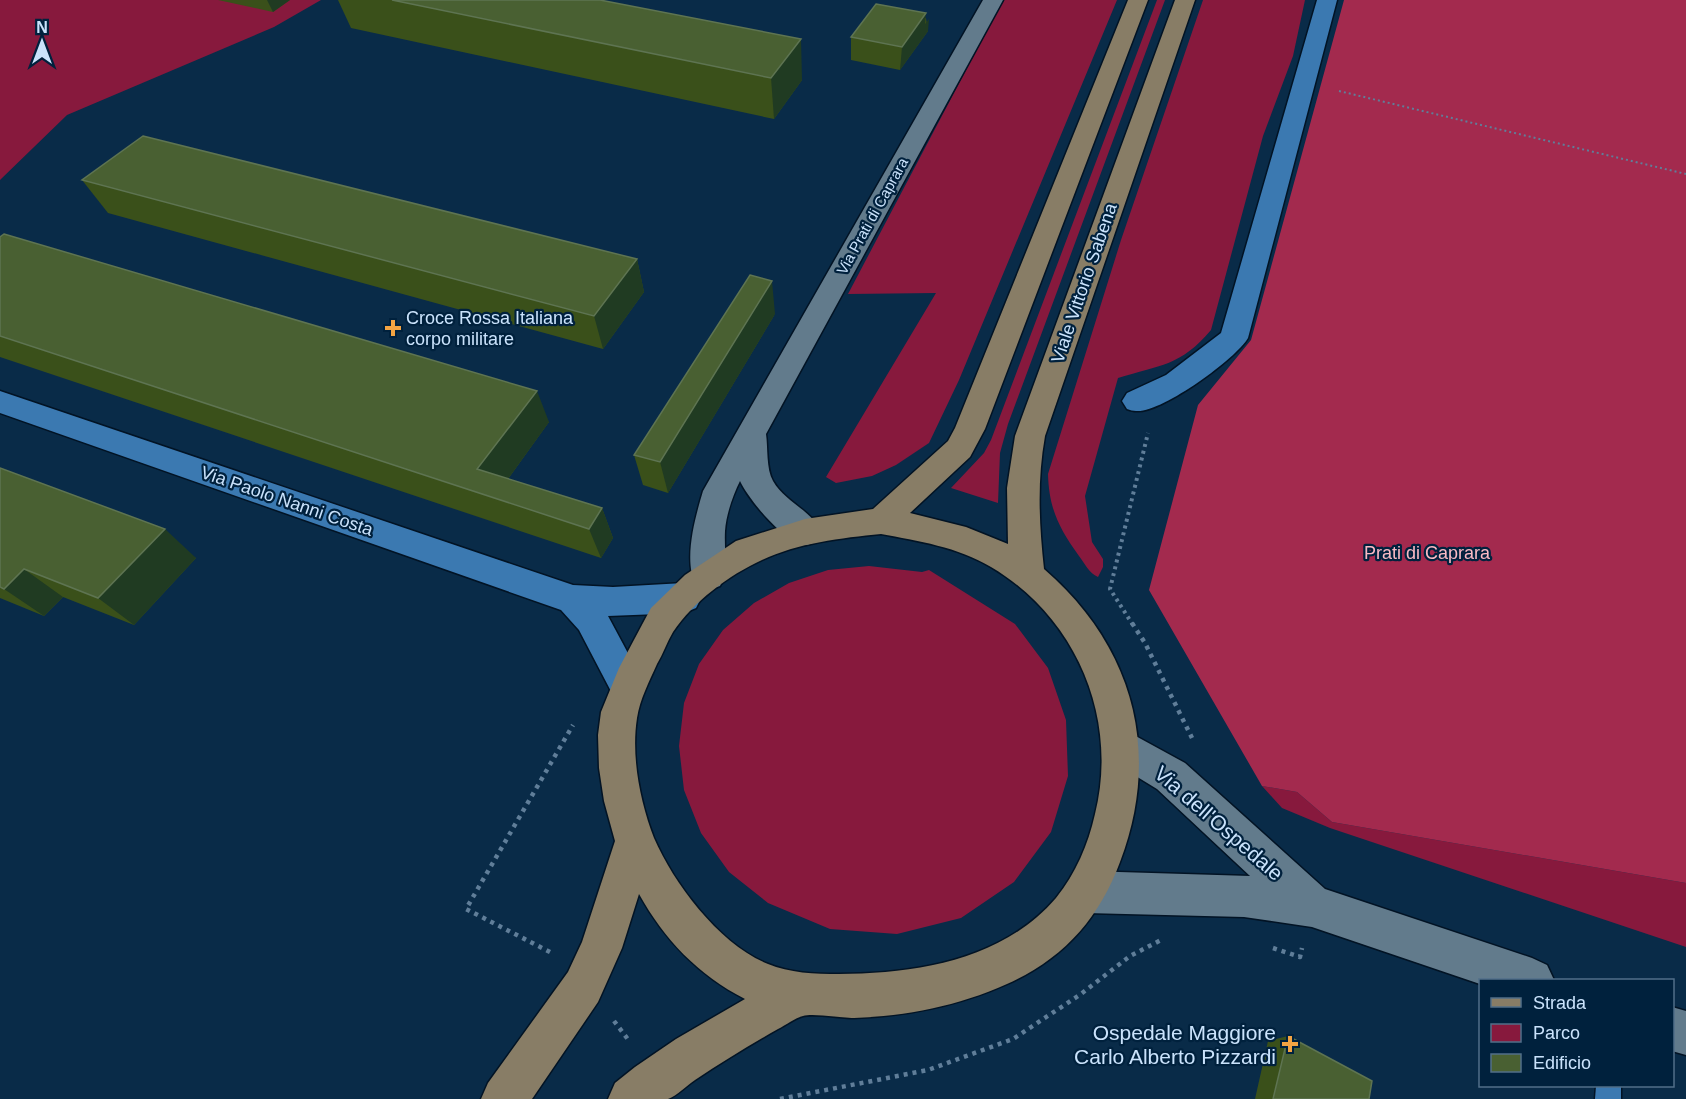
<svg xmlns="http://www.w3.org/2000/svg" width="1686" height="1099" font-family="Arial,sans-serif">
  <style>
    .green { fill: #87193d }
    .forest { fill: #a32a4e }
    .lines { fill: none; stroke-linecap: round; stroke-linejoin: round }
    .lane-casing { stroke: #021324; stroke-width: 3 }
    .street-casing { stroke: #021324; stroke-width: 3 }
    .secondary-casing { stroke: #021324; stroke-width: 3 }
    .primary-casing { stroke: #021324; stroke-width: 3 }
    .path-far2 { stroke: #607e99; stroke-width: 2; stroke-dasharray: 2 3; stroke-linecap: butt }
    .path-far1 { stroke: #607e99; stroke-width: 4; stroke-dasharray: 3 4; stroke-linecap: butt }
    .path { stroke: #607e99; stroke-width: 4.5; stroke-dasharray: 4 5; stroke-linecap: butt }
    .lane { fill: #3b79b1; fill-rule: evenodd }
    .street { fill: #3b79b1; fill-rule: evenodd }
    .secondary { fill: #627b8c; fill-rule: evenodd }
    .primary { fill: #887d66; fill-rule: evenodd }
    .wall { fill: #3a501a }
    .shaded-wall { fill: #203b22 }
    .building { fill: #496032; stroke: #5e7452; stroke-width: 1.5 }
    .poi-dot { fill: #f3a443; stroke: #00213d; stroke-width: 2 }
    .labels { text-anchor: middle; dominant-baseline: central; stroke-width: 4.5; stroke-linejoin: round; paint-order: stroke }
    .far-street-label { font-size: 15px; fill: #cae3fc; stroke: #00213d }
    .street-label { font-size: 18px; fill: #cae3fc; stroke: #00213d }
    .poi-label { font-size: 18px; fill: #cae3fc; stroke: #00213d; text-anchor: start }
    .park-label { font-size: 18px; fill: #fabac4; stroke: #00213d }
    .near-street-label { font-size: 21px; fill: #cae3fc; stroke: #00213d }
    .near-poi-label { font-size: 21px; fill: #cae3fc; stroke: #00213d; text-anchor: end }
  </style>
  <rect width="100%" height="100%" fill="#092b48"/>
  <g class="green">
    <path d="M0,0h321l-47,27 -207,88 -67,65z"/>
    <path d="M1003,0h114l-158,380 -30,63 -33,22 -24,11 -36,7 -10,-6 110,-184 -88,1z"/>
    <path d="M1157,0h8l-157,424 -8,29 -2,50 -47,-15 33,-35 7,-13z"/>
    <path d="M1203,0h102l-12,56 -30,80 -52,194c-30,36 -51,35 -93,48l-33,118 7,46 11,17v8l-5,10c-9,-4 -13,-13 -19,-21 -20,-28 -30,-47 -31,-82l73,-234z"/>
    <path d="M869,566l53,6 7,-2 86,54 33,44 18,52 2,56 -17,56 -37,50 -53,36 -64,16 -67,-5 -62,-26 -39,-31 -28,-39 -17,-43 -5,-44 5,-43 15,-39 24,-34 31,-27 35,-20 39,-13z"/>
    <path d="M1262,786l35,6 35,30 354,61v64l-356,-119 -48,-20z"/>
  </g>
  <path class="forest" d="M1344,0h342v883l-354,-61 -35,-30 -35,-6 -113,-196 49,-185 53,-65z"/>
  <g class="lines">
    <g class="lane-casing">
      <path id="lane" d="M1596,1086h25v13h-26z"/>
    </g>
    <g class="street-casing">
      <g id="street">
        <path d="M1317,0h20l-89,338c-12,21 -88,76 -112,73 -3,0 -6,-1 -9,-2l-5,-8 5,-8 39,-18 55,-42z"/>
        <path d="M0,391l573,194 40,2 71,-4 12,5 5,10 -5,10 -12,5 -76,3 37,69 -5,12 -13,5 -13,-5 -35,-67 -18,-20 -561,-197z"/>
      </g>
    </g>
    <g class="secondary-casing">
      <g id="secondary">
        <path d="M983,0h20l-237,434c2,13 0,35 7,47 12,21 38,29 49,51l-4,9c-5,2 -10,4 -14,4 -21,-4 -55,-45 -64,-64 -7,14 -14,34 -15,50 -1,18 3,38 -5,55l-12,4 -12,-4c-13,-26 -1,-68 7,-95z"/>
        <path d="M1121,728l64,35 140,126 207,69 15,7 7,15h-74v4l-168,-57 -68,-10 -158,-4 -15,-6 -6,-15 6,-15 15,-6 164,5 -93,-87 -49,-30 -6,-13 6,-13z"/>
        <path d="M1672,1007l14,4v44l-14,-4z"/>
      </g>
    </g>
    <g class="primary-casing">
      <path id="primary" d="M1128,0h20l-163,429 -15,28 -60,56 56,14 42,17 -1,-56 8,-52 160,-436h20l-150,436c-8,45 -6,87 -1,133 89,77 118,182 76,293 -21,57 -57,97 -113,122 -49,22 -100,32 -153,34 -13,0 -41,-5 -51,-2 -8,2 -17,9 -25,13 -28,16 -56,33 -83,51 -8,5 -18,16 -27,19 -10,0 -47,0 -60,0l7,-16 20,-16 41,-28 69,-40c-47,-24 -81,-60 -106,-105l-17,54 -24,54 -66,97h-51l7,-16 80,-111 14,-30 33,-101 -11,-40 -5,-33 -1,-33 3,-23 18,-44 32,-60 34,-33 51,-34 69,-22 68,-10 75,-68 7,-13zM881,534c37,7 77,13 110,33 85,50 128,151 104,247 -7,31 -19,59 -39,84 -53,62 -140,76 -217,76 -24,0 -50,-1 -71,-10 -48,-19 -94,-80 -114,-126 -14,-36 -23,-82 -17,-120 3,-19 12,-36 20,-54 6,-10 10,-22 16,-32 20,-30 56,-57 89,-72 36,-17 79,-22 119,-26z"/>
    </g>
    <path class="path-far2" d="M1339,91l347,83"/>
    <path class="path-far1" d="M1133,625l-23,-36 38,-156"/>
    <g class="path">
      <path d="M1132,623l13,20 47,95"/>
      <path d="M1273,948l27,9 2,-9"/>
      <path d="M550,952l-84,-43 107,-184"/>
      <path d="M614,1021l16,21"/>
      <path d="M780,1099l148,-29 85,-31 68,-45 49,-38 31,-16"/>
    </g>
    <use href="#lane" class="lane"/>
    <use href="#street" class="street"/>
    <use href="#secondary" class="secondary"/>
    <use href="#primary" class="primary"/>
  </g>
  <g class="wall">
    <path d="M218,0h72l-17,12z"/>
    <path d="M338,0h262l202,80 -28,39 -423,-91z"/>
    <path d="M926,18l2,13 -28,39 -49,-10v-23z"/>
    <path d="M82,180l555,79 7,33 -41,57 -495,-136z"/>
    <path d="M0,237l549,185 -41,57 94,29 11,30 -12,20 -601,-201z"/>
    <path d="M775,314l-107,179 -25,-8 -9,-30z"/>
    <path d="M0,468l196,90 -62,67 -71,-28 -19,19 -44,-18z"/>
    <path d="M1288,1036l81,63h-114l13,-58z"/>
  </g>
  <g class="shaded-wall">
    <path d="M267,0h23l-17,12z"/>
    <path d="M926,13l-1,11 4,-5 -1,12 -28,39 2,-23z"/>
    <path d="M801,39l1,41 -28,39 -3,-41z"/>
    <path d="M637,259l7,33 -41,57 -9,-33z"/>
    <path d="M772,281l3,33 -107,179 -8,-31z"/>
    <path d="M537,391l12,31 -55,76 -17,-29z"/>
    <path d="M602,508l11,30 -12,20 -12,-29z"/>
    <path d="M165,529l31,29 -62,67 -36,-27z"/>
    <path d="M24,569l39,28 -19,19 -40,-27z"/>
  </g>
  <g class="building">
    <path d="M392,0h208l201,39 -30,39z"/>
    <path d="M876,4l50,9 -24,34 -51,-10z"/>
    <path d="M143,136l494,123 -43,57 -512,-136z"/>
    <path d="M4,234l533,157 -60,78 125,39 -13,21 -589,-193v-99z"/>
    <path d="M750,275l22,6 -112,181 -26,-7z"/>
    <path d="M0,468l165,61 -67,69 -74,-29 -20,20 -4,-2z"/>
    <path d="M1288,1036l84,45 -3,18h-96z"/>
  </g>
  <g class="poi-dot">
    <path d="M390 319h6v6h6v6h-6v6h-6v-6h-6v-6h6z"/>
    <path d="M1287 1035h6v6h6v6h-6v6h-6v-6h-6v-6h6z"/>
  </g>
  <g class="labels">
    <g class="far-street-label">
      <text transform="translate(872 216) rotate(-61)">Via Prati di Caprara</text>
    </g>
    <g class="street-label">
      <text transform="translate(1084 283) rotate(-71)">Viale Vittorio Sabena</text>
      <text transform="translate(287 501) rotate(19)">Via Paolo Nanni Costa</text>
    </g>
    <g class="poi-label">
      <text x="406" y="318">Croce Rossa Italiana<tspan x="406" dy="21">corpo militare</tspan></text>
    </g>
    <g class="park-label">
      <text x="1427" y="553">Prati di Caprara</text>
    </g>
    <g class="near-street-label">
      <text transform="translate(1219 823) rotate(41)">Via dell'Ospedale</text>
    </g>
    <g class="near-poi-label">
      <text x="1276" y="1032">Ospedale Maggiore<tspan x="1276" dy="24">Carlo Alberto Pizzardi</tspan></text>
    </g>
  </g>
  <rect x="1479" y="979" width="195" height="108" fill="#00213d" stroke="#516f89" stroke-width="1.5"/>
  <rect x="1491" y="998" width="30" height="9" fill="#887d66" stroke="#516f89" stroke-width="1.5"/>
  <text x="1533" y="1009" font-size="18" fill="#cae3fc">Strada</text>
  <rect x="1491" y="1024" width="30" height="18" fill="#87193d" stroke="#516f89" stroke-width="1.5"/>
  <text x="1533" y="1039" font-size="18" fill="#cae3fc">Parco</text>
  <rect x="1491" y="1054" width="30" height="18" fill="#496032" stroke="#516f89" stroke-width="1.5"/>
  <text x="1533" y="1069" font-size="18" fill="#cae3fc">Edificio</text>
  <g transform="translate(42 42)" stroke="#00213d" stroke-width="4.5" paint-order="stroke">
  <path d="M0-4.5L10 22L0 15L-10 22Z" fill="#cae3fc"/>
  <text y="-9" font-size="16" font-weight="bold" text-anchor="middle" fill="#cae3fc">N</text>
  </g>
</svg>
